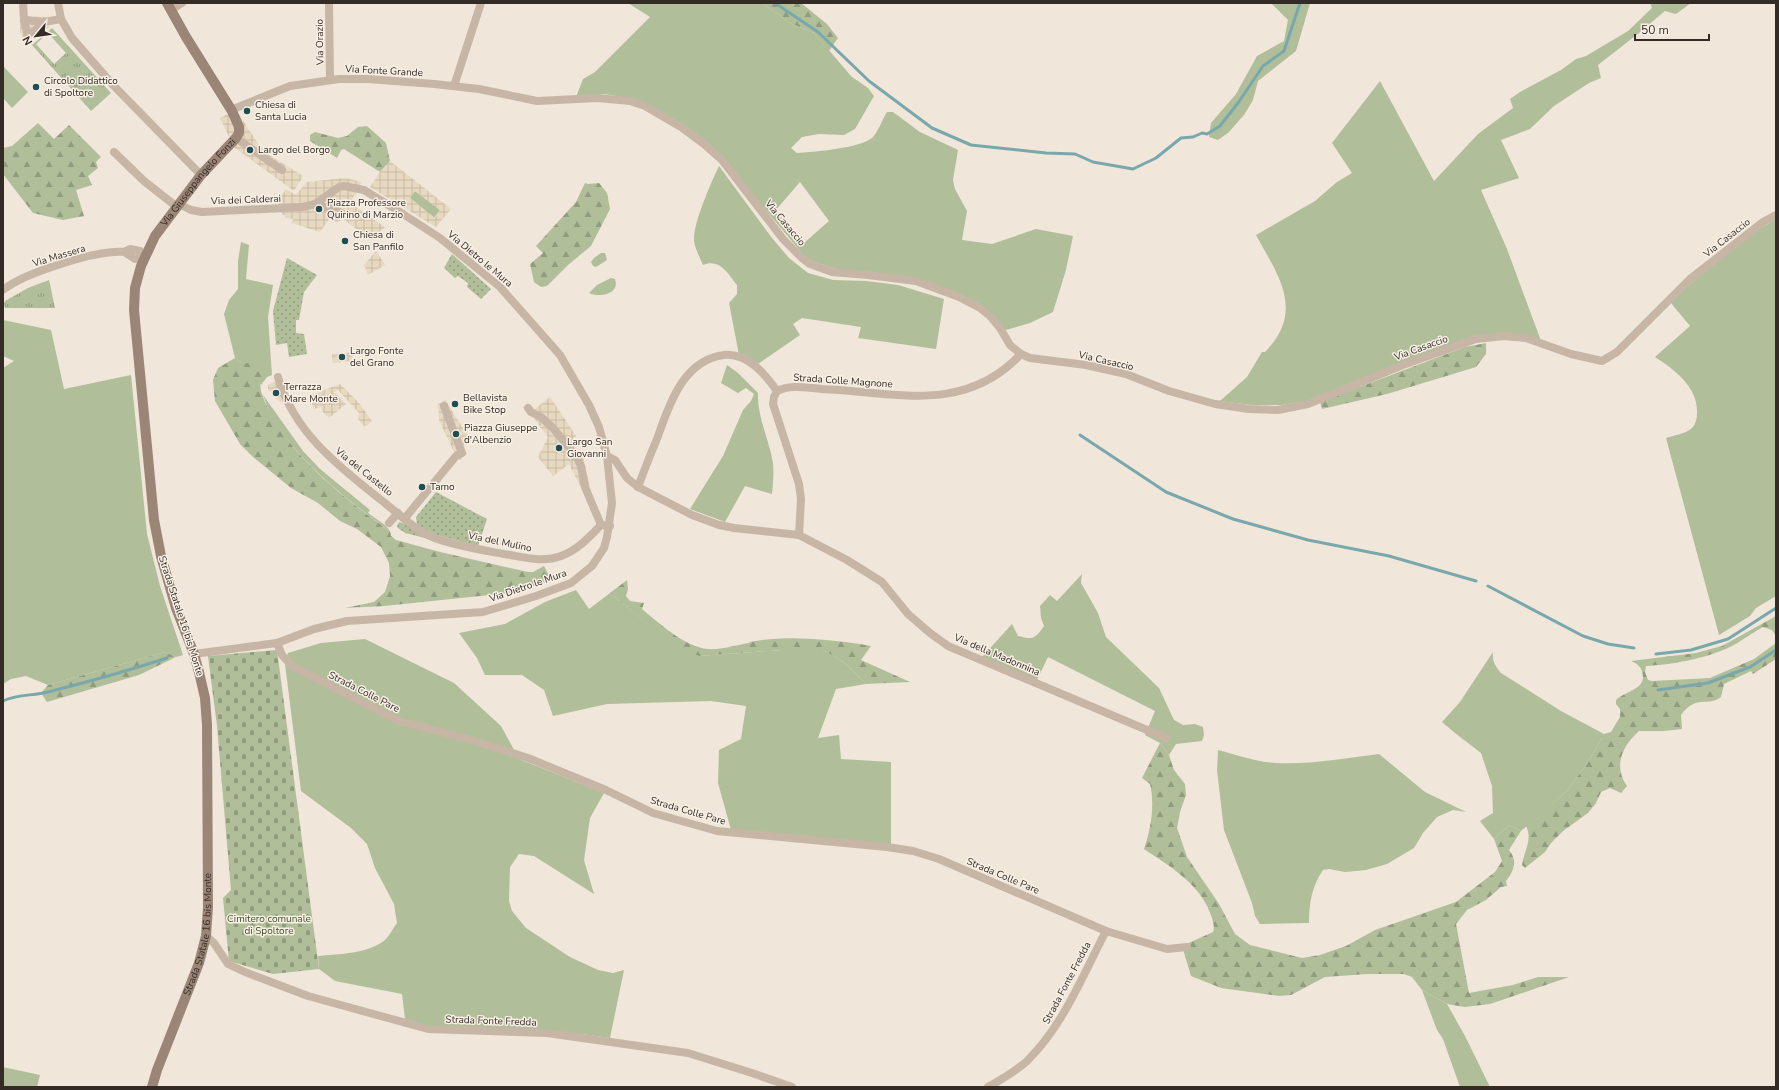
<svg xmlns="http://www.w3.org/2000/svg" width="1779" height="1090" font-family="'Nunito Sans',sans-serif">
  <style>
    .grass { fill: #b1be9a; fill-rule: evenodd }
    .forest { fill: url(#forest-firs) }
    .cemetery { fill: url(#cemetery-stones) }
    .park { fill: url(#park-tufts); fill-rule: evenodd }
    .garden { fill: url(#garden-dots) }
    .plaza { fill: url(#plaza-grid); fill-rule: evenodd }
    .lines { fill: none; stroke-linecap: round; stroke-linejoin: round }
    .stream { stroke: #79a8ac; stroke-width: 3 }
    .street { stroke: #c7b6a6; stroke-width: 8 }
    .secondary { stroke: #9b8577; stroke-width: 10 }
    .poi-dot { fill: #1e4d53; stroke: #f8f0e5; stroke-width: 1.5 }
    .labels { text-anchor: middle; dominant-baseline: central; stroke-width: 3; stroke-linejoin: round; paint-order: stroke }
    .street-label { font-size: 10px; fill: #342b26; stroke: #f8f0e5 }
    .poi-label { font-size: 10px; fill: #342b26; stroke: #f8f0e5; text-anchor: start }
    .park-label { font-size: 10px; fill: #42512b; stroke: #f8f0e5 }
  </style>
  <defs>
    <pattern id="forest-firs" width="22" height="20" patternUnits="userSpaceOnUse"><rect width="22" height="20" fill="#b1be9a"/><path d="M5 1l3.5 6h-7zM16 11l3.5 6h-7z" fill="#919b7d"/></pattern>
    <pattern id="cemetery-stones" width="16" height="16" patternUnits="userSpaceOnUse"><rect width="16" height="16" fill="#b1be9a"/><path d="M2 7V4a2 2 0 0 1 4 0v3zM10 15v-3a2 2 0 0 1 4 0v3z" fill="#919b7d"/></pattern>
    <pattern id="park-tufts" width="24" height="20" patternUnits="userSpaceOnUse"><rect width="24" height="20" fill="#b1be9a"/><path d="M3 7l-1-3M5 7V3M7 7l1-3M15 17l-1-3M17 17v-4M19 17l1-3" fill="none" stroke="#919b7d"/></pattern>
    <pattern id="garden-dots" width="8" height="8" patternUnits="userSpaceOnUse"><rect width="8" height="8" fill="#b1be9a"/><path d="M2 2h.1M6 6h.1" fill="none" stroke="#919b7d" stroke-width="1.8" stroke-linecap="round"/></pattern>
    <pattern id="plaza-grid" width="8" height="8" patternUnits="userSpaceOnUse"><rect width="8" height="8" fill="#e7d8c0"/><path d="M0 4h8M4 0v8" fill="none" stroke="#c7baa5"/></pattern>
  </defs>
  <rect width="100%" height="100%" fill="#f0e6d9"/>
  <g class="grass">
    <path d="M628,3h134l28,20 24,10 38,44 16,11 6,8 -19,33 -11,6 -25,-1 -17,3 -11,11 6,5c15,-1 66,-5 76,-16 6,-7 9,-17 14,-25h6l27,20 38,18 -5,30 2,9 12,22 -5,29 30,4 44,-15 37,7 -7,34 -13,42 -23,11 -24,7 -54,-39 -114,-21 -31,-11 -97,-115 -82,-46 -24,-4 -28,3 7,-18 12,-7 55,-55zM800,182l29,39 -25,22 -29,-32z"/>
    <path d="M1271,3h39l-14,48 -38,30 -5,19 -9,15 -16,18 -10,7 -9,-3 2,-14 25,-29 21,-38 27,-15 4,-21z"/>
    <path d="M1650,3h41l-15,11 -11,-3 -26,22 -41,32 3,13 -12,5 -35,23 -24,23 -29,11 18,38 -38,12 26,59 34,92 -65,-4 -165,63 -29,5h-31l-31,-4 27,-24 15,-25h3c40,-41 14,-75 -9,-117l59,-34 22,-19 15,-9 -20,-30 48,-62 54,100 44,-47 35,-26 -3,-9 10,-7 41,-22 15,-11 10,-3 42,-25 24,-23z"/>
    <path d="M3,66l25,26 -16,16 -9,-10z"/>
    <path d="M719,166l53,72 17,20 19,15 25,7 33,1 32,4 46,14 -8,50 -78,-11 3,-11 -59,-9 -9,6 7,11 -42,29 -19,-9 -10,-52 8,-9v-9c-9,-11 -17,-27 -34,-20 -3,-7 -8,-17 -9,-24 -1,-18 17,-58 25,-75z"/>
    <path d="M1776,219v377l-20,12 -6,8 -31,19 -53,-197c9,-3 19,-4 26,-10 4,-4 5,-10 5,-15 1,-26 -22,-43 -42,-56l35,-31 -19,-23c30,-31 67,-62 105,-84z"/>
    <path d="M241,242l8,3 -3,34 27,6 -5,32 4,58 -5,2 -6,8 -8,-21 -10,-1 -8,-5 -11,-44 5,-14 9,-11v-28z"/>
    <path d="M601,253h4l2,7 -11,7 -3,-1 -2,-4 3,-4z"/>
    <path d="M611,278l4,1c5,15 -15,19 -26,14l8,-8z"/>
    <path d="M3,320l48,10 13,59 67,-14 16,159 13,52 23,69 -7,2 -11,-5 -117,33 -22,-9 -15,3 -8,5v-316l11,-7 -11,-5z"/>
    <path d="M727,365l11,8 20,20c-1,24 11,46 15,70 1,10 0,21 -1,31l-27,-8 -20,36 -35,-13 33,-53 20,-46 8,-9 3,-7 -8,-6 -8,5 -17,-10z"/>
    <path d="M263,395l40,56 17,18 50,41 -2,3 17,12 5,6c-42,-30 -91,-69 -118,-113 -4,-7 -6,-16 -9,-23z"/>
    <path d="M1082,574l-1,9 17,30 8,24 53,51 15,32 9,5 12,-1 8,3 1,8 -2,6 -26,3 -7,11 -9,-12 -15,-8 10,-24 -107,-54 -11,23 -55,-23 30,-33 6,12c15,4 17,3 26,-10l-3,-8 -1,-12 10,-11 7,6z"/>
    <path d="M576,590l13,19 21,-16 39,32 50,31 83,-6h41l21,12 22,22 -30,5 -18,49 21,-3 2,24 50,3v84l-160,-16 -13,-47 1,-33 22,-11 5,-33 -35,-5 -104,3 -54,12 -9,-26 -22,-15h-37l-8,-17 -18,-25 46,-9 40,-22z"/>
    <path d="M365,639l89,44 47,43 18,33 85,34 -14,25 -6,42 10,34 -60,-38 -15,-2 -9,13 -1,34 3,10 14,17 44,29 28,13 15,3 11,-3 -14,68 -29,-4 -152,-8 -24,-7 -3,-25 -67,-13 -16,-12 -1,-13c21,-2 51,-2 68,-17 4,-4 7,-11 11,-16l-3,-19 -19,-36 -8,-24 -16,-16 -50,-37 -16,-127 3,-11 33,-10z"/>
    <path d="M1493,652c-1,9 2,14 8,21l60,38 43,23 -14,25 -23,32 -46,40 -12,-6 -15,14 -14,-18 13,-8 -1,-27 -11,-33 -26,-20 -13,-11 18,-20z"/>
    <path d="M1218,750c19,5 38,12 57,13 35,2 70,-5 104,-9l46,38 41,20 -13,-2 -16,7 -14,16 -9,15 -27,16 -21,6 -21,2 -16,-3 -6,1c-11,16 -14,33 -14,53l-49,1 -5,-8 -3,-13 -28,-73 -7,-60z"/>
    <path d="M1422,990l25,14 18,32 25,51h-30l-17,-48 -6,-9z"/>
    <path d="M3,1067l37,8 -3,12h-34z"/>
  </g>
  <g class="forest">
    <path d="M762,3h39l26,21 11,14 -9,13 -15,-18 -24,-10z"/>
    <path d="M38,123l16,16 15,-14 32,32 -5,5 2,6 -10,8 4,9 -16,5 8,26 -21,4 -30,-7 -30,-39v-26l9,-2z"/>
    <path d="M367,126l19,17 4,18 -10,11 -36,-23 -3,1 -4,8 -27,-17v-6l5,-3 23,6 9,-2 11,-9z"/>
    <path d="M585,183l3,1 11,-1 8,10 3,16 -19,37 -23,19 -21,21 -6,1 -7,-5 -4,-18 13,-11 -7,-7 40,-44z"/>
    <path d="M1486,343v11l-10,13 -89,27 -65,15 -2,-7 145,-55z"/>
    <path d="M235,358l8,5 21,1c-1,7 -5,19 -3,27 17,56 82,107 129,140l1,5 5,4 44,12 88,20h5l11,-6 8,15 -43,12 -125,13 -39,2 29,-6 11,-10 5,-16 -1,-13 -8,-16 -24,-18 -17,-8 -22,-18 -27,-15 -38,-31 -13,-13 -25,-43 -2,-21 5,-12z"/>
    <path d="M627,580l1,9 -2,7 4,5 14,2 -2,6c17,14 43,38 66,40 13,1 29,-4 41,-6l1,-1c37,-7 73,-3 110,2l11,2 -10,14 49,22 -44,2 -22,-22 -21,-12h-41l-83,6 -30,-14 -59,-49z"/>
    <path d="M1776,616v20l-4,-6 -9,-3c-12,6 -22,15 -35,21 -22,10 -57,17 -82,18l-1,6 3,8 4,1 58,-3 44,-19 22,-16v16l-23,15 -2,-3 -27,13 -3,13c-14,11 -23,-4 -40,18l1,14 -19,2h-24c-17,15 -26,35 -12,55l-6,7 -11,-5 -9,4 -5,11 -8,10 -25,18 -12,12 -6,9 -20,16 -3,-3c2,-14 11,-25 4,-39l41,-35 23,-32 14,-25 7,-2 9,-15v-8l-4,-5v-4c9,-9 32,-11 26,-28 -1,-6 -6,-9 -11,-11l65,-8 26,-7z"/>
    <path d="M165,652l11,5 -37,18 -92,27 -6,-9 7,-8z"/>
    <path d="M1160,743l9,12 5,15 11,14 1,11 -6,17 -3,16 10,29 32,47 16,30 15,11 52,13 18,-3 26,-9 29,-16 81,-28 39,-30 7,-11 -8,-22 15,-14 12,6 -12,19c9,11 5,20 -3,31l1,5 -6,1 -15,13 -19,10 -11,14 13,69 44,-8 25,-8h31l-79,27 -25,3 -18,-3 -25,-14 -10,-13 -8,-3h-37l-42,3 -34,18 -12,1 -58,-8 -30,-12 -9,-30 31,-14c2,-5 0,-9 -1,-14 -10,-33 -41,-51 -68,-69 7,-21 11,-44 6,-65l-8,-6z"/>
  </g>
  <path class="cemetery" d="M277,650l42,319 -46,5 -44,-13 -6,-63 8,-8 -14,-164 -9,-70z"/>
  <g class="park">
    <path d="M52,28l59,65 -20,18 -59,-66zM48,33l18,20 -12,11 -18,-20z"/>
    <path d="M415,191l25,19 -6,8 -24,-20z"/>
    <path d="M49,280l6,28h-50l-1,-4 1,-3 23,-13z"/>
  </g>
  <g class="garden">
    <path d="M452,254l39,35 -10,10 -14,-12 1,-4 -10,-7 -3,2 -11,-10z"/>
    <path d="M287,258l30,17 -13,17 -5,28h-3v13l8,1 3,20 -18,3 -2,-14 -11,2 -3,-34z"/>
    <path d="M436,492l51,27 -9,27 -48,-13 -13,-9 -1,-7z"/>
    <path d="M399,522l9,3 21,14 -24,-6 -7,-5 -1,-2z"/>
  </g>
  <g class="plaza">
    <path d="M21,16l28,1v10l-23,19 -6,-15z"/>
    <path d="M236,110l25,38 5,3v2l37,23 -9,15 -60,-44 -14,-29z"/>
    <path d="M390,161l61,48 -15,18 -66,-40 10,-15zM415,191l25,19 -5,8 -25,-20z"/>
    <path d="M345,178l17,4 -12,21 35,24 -14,13 -29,-22 -5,5 -8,-4 -9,13 -28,-9 1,-4 -8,-1v-3h-3l-4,-14 8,-12 10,6 11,-13z"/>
    <path d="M376,251l9,14 -17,10 -4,-10z"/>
    <path d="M354,352l-3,9 -18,2 -1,-9z"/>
    <path d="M275,381l10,20 -4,1 -3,-2 -10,-11v-4z"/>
    <path d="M340,384l19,19 13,18 -7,6 -7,-8 1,-6 -21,-23 -4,2 12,12 -17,14 -6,-6 -2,-5 -7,2 -2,-5 2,-5 -2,-4z"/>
    <path d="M550,397l26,39 -5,5 12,15 8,36 -6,3 -16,-31 -16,12 -15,-19 10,-20 -18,-24z"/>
    <path d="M446,400l9,16 16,24 -9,6 5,8 -7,6 -4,-4 -17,-36 -1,-16z"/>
  </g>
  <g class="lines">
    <g class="stream">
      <path d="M775,3l43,29 51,49 63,47 39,17 75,8 29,1 18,8 40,7 23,-11 25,-20 12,-1 9,-4 5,1 13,-8 18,-23 25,-37 21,-15 16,-48"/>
      <path d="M1080,435l86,57 67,27 75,21 81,16 87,25"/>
      <path d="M1488,586l95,50 25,8 26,4"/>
      <path d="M1656,654l35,-4 37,-11 48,-31"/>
      <path d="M1658,690l50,-7 42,-16 26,-17"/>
      <path d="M3,701c14,-7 30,-5 45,-9 40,-10 79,-21 119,-34"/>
    </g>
    <g class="street">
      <path d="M23,3l1,17 4,17 16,-15"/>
      <path d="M58,3l3,16 11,19 41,47 88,90"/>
      <path d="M329,3l1,77"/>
      <path d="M171,10l11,-7"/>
      <path d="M24,20l20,2 17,-3"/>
      <path d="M454,86l27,-83"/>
      <path d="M231,110l59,-24 49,-7h29l66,5 45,5 58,12 60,-3 33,3 15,5 36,21 23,17 18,16 61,79 19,19 8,6 22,8 36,3 48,6 43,16 21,11 10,8 10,12 10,17 11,9 9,4 56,7 40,9 43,17 46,13 34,5 29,1 30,-6 95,-39 73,-26 28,-3 22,2 45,16 31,7 15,-9 73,-73 73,-57 13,-7"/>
      <path d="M236,138l46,32"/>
      <path d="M114,152l30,29 33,26"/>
      <path d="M179,204l12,6 11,2 101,-5 12,-3 24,-17 5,-1 20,4 39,24 37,24 60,49 60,68 29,50 10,22 8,29 5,47 -5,34 -3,11 -12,18 -21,17 -35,13 -53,16 -136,9 -33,8 -37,14 -83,11"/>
      <path d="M315,204l17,5 10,4"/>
      <path d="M3,290c21,-17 93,-40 121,-38l6,-3 10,2 4,6 -9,2 -11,-7"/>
      <path d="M278,377c16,57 64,92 108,127 14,11 28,25 44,32 20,9 52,14 74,18 19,3 38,9 57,2 17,-6 28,-19 40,-31l9,1"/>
      <path d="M528,408l3,4 10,5 12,11 23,28 5,10 4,21 16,38"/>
      <path d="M607,456l8,4 12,18 11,9 54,28 27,10 15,3 65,7 48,25 35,22 26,32 22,19 18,13 218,92"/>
      <path d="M638,487c6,-16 12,-32 19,-48 12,-34 26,-79 67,-84 24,-2 41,19 53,36"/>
      <path d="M405,518l51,-62 6,-3 -18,-47"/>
      <path d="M389,523l9,-10"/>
      <path d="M799,535l2,-36 -2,-15 -26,-80 1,-7 3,-6c14,-7 30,-3 45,-2 72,3 142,26 199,-35"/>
      <path d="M277,643l5,12 10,11 107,55 73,19 56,18 78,32 47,23 64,18 170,16 26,4 26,8 167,72 61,18 20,-2"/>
      <path d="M206,936l8,7 14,21 17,8 63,24 120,33 119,4 141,20 64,20 40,14"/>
      <path d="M988,1087c14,-8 29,-16 40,-27 36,-36 55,-85 78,-129"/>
    </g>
    <path class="secondary" id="s1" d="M152,1087l5,-17 42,-107 7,-27 2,-29 -1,-182 -2,-27 -6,-26 -5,-18 -18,-46 -15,-52 -7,-36 -20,-210 1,-22 6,-22 14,-30 46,-61 35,-37 3,-5v-6l-7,-16 -46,-74 -19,-34"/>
  </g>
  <g class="poi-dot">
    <circle cx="36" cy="87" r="4"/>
    <circle cx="247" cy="111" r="4"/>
    <circle cx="250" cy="150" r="4"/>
    <circle cx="319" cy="209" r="4"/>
    <circle cx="345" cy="241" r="4"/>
    <circle cx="342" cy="357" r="4"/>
    <circle cx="276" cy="393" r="4"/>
    <circle cx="455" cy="404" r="4"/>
    <circle cx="456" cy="434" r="4"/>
    <circle cx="559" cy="448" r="4"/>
    <circle cx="422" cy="487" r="4"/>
  </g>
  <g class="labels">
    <g class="street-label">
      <text transform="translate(320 42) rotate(-91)">Via Orazio</text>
      <text transform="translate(384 71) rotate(3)">Via Fonte Grande</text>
      <text stroke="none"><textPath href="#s1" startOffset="942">Via Giuseppangelo Fonzi</textPath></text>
      <text transform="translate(246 200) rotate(-2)">Via dei Calderai</text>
      <text transform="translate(785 223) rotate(50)">Via Casaccio</text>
      <text transform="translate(1727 238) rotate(-38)">Via Casaccio</text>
      <text transform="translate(59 256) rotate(-17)">Via Massera</text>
      <text transform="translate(480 259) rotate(40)">Via Dietro le Mura</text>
      <text transform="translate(1421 348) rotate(-20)">Via Casaccio</text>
      <text transform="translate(1106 361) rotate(13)">Via Casaccio</text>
      <text transform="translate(843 381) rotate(4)">Strada Colle Magnone</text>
      <text transform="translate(364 472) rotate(39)">Via del Castello</text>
      <text transform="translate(500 542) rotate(12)">Via del Mulino</text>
      <text transform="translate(528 586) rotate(-19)">Via Dietro le Mura</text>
      <text transform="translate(181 616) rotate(72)">Strada Statale 16 bis Monte</text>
      <text transform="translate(997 655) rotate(23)">Via della Madonnina</text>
      <text transform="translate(364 692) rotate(27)">Strada Colle Pare</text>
      <text transform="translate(688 811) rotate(16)">Strada Colle Pare</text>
      <text transform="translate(1003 876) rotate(23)">Strada Colle Pare</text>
      <text stroke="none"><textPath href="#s1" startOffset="161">Strada Statale 16 bis Monte</textPath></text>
      <text transform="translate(1067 983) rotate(-62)">Strada Fonte Fredda</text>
      <text transform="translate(491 1021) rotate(2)">Strada Fonte Fredda</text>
    </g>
    <g class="poi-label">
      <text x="44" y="81">Circolo Didattico<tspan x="44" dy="12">di Spoltore</tspan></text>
      <text x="255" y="105">Chiesa di<tspan x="255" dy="12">Santa Lucia</tspan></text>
      <text x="258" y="150">Largo del Borgo</text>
      <text x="327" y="203">Piazza Professore<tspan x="327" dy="12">Quirino di Marzio</tspan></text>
      <text x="353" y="235">Chiesa di<tspan x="353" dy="12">San Panfilo</tspan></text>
      <text x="350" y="351">Largo Fonte<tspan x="350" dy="12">del Grano</tspan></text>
      <text x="284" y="387">Terrazza<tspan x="284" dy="12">Mare Monte</tspan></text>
      <text x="463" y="398">Bellavista<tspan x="463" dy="12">Bike Stop</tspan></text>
      <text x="464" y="428">Piazza Giuseppe<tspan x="464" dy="12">d'Albenzio</tspan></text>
      <text x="567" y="442">Largo San<tspan x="567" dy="12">Giovanni</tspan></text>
      <text x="430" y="487">Tamo</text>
    </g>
    <g class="park-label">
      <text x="269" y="919">Cimitero comunale<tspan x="269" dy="12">di Spoltore</tspan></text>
    </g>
  </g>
  <rect width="1779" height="1090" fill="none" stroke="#342b26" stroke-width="8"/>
  <g transform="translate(36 36) rotate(241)" stroke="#f8f0e5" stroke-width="3" paint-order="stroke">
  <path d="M0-3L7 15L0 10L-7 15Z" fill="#342b26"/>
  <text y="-6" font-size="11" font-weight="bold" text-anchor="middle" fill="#342b26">N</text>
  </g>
  <path d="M1635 34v6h74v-6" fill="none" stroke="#342b26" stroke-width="2"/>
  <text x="1641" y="34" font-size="12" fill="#342b26" stroke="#f8f0e5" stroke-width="3" paint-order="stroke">50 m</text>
</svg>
